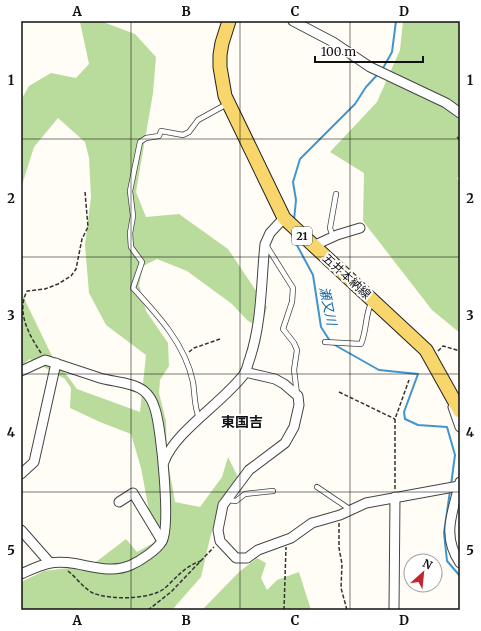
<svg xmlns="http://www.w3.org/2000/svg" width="481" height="631" font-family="Merriweather,'Noto Sans JP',serif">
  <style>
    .forest { fill: #b9dc9c }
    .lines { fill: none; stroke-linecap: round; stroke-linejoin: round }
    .stream { stroke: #3f96cf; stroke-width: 2 }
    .lane-casing { stroke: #444; stroke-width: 6 }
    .street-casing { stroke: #444; stroke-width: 11 }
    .primary-casing { stroke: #222; stroke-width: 15 }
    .path { stroke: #333; stroke-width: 1.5; stroke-dasharray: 4 2; stroke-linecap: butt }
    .lane { stroke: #fff; stroke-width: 4.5 }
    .street { stroke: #fff; stroke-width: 9 }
    .primary { stroke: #f9d66b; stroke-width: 13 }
    .grid { fill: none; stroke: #111; stroke-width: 1; stroke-opacity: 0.55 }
    .labels { text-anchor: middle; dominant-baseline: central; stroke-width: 4; stroke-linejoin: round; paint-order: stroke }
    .shield { fill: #fff; stroke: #585858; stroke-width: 1 }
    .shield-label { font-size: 11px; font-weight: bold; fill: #111 }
    .street-label { font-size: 12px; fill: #111; stroke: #fff }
    .water-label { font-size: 13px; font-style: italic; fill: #1768a6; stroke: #fff }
    .quarter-label { font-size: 14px; font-weight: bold; fill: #111; stroke: #fff }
    .neatline { fill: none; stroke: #111; stroke-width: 1.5 }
    .grid-label { font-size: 13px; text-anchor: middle; font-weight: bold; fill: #111 }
  </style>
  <rect width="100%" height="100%" fill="#fffdf5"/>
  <g class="forest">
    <path d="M403,21h57v155l-3,2 3,6v149l-28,-23 -69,-89 1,-48 -34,-21 47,-50 23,-52z"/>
    <path d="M80,22h23l32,12 21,23 -3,36 -17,99 10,25 33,-3 49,35 39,58 -6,21 -13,-7 -16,-17 -45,-33 -30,-12 -14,7 -4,19 7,26 22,32 1,23 -9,14 -1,13 7,28 1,36 8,45 25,5 22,-30 6,-20 15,30 -22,16 -11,35 -9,39 -29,33h-151v-28l23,-11 48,-6 34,-26 11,13 18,-10 -14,-74 -10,-34 -31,-12 -30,-14 1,-20 -6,-9 -35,-20 -9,7v-74l30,62 26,35 63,23 6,-57 -40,-30 -17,-32 -4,-48 6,-48 -2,-39 -4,-16 -27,-24 -24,29 -13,41v-88l8,-14 22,-13 25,5 13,-14z"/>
    <path d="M257,558l9,5 -5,15 6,12 10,-10 22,-8 12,38h-109l37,-38z"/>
  </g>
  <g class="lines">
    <g class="stream">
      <path d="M382,70l10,-18 4,-31"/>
      <path d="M294,220l2,-20 -3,-18 7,-23 55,-55 11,-17 12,-13"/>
      <path d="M293,232l-1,4 21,39 8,52 9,14"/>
      <path d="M333,344l46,26 39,4 -14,38 1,7 13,6 29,2 8,28 -4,30"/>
      <path d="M450,491l-6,42 3,28 13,15"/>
    </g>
    <g class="lane-casing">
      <g id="lane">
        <path d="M333,237l-3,-9 6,-34"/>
        <path d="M266,245l27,43 -1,14 -9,27 11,14 3,7 -3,20 3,24"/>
        <path d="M325,342l36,2c6,-14 4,-30 11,-43"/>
        <path d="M199,418c-5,-12 -4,-23 -6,-36 -8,-38 -35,-67 -60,-94l9,-26 -11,-15 -1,-14 3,-17 -3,-25 10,-49 6,-4 13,-2 2,-5 22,4 6,-3 9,-12 29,-16"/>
        <path d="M317,487l34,23"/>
        <path d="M227,500l9,1 9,-7 28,-3"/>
      </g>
    </g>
    <g class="street-casing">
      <g id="street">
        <path d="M293,21l40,21 37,25 76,36 14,10"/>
        <path d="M313,246l24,-11 23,-7"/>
        <path d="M21,371l24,-11c19,6 37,12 55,18 13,4 33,4 44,13 5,4 9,11 11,18 6,18 16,117 7,132 -5,9 -22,20 -31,24 -27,12 -54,-7 -81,-2 -10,2 -20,7 -29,11"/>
        <path d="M245,372l30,7 9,5 14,12 1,9 -5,22 -9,16 -36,27 -26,35 -5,25 2,11 16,17h11l11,-8 33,-12 21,-15 28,-8 26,-12 93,-17"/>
        <path d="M454,405l-1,2 7,20"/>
        <path d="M164,462c11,-31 60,-60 81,-89 2,-4 3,-10 5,-15 12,-36 11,-76 15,-114l5,-11 14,-15"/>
        <path d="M21,474l13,-12 22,-99"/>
        <path d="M460,482c-7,30 -19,53 0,81"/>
        <path d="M119,502l14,-9 29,48"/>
        <path d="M21,530l29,33"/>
        <path d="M394,610l1,-113"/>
      </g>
    </g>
    <g class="primary-casing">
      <path id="primary" d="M229,21l-7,22 -2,12v12l5,29 59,122 142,132 34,61"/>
    </g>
    <g class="path">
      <path d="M457,137l3,3"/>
      <path d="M438,351l5,-5 17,5"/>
      <path d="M189,352l5,-4 26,-9"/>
      <path d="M41,353c-12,-18 -25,-41 -14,-62l18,-2 13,-5 13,-8 5,-7 6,-30 6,-12 -3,-35"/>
      <path d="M339,392l56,27"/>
      <path d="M395,489v-70l14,-39"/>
      <path d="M339,523v25l3,16 -1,24 6,22"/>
      <path d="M68,571c8,6 15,17 25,22 16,7 58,7 72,-5 12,-11 20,-22 36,-27"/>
      <path d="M148,610l23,-18 43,-45"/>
      <path d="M284,610l2,-63"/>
    </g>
    <use href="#lane" class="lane"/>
    <use href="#street" class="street"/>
    <use href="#primary" class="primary"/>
  </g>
  <path class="grid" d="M131,21v589M240,21v589M350,21v589M21,139h439M21,257h439M21,374h439M21,492h439"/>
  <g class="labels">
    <rect class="shield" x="292" y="227" width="20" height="18" rx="3"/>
    <g class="shield-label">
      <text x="302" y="236">21</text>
    </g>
    <g class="street-label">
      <text transform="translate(347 276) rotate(42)">五井本納線</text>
    </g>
    <g class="water-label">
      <text transform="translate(328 306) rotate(78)">瀬又川</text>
    </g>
    <g class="quarter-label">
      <text x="242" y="422">東国吉</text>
    </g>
  </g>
  <rect width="481" height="631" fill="none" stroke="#ffffff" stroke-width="44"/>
  <g transform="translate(423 573) rotate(27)"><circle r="19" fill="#ffffff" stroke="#a0a0a0"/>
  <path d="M0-3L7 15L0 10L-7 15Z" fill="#c4262e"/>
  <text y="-6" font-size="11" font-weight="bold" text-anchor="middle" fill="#111111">N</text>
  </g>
  <path d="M315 56v6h108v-6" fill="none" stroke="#111111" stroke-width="2"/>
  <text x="321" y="56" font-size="12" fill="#111111" stroke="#ffffff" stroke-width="3" paint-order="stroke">100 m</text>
  <rect x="22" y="22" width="437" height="587" class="neatline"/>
  <g class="grid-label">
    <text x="77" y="16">A</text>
    <text x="186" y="16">B</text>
    <text x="295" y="16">C</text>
    <text x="404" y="16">D</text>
    <text x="11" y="85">1</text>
    <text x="470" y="85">1</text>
    <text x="11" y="203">2</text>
    <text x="470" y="203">2</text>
    <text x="11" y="320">3</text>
    <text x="470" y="320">3</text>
    <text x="11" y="437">4</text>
    <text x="470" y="437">4</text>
    <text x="11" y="555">5</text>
    <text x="470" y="555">5</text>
    <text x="77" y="625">A</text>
    <text x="186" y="625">B</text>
    <text x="295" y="625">C</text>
    <text x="404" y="625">D</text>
  </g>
</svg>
